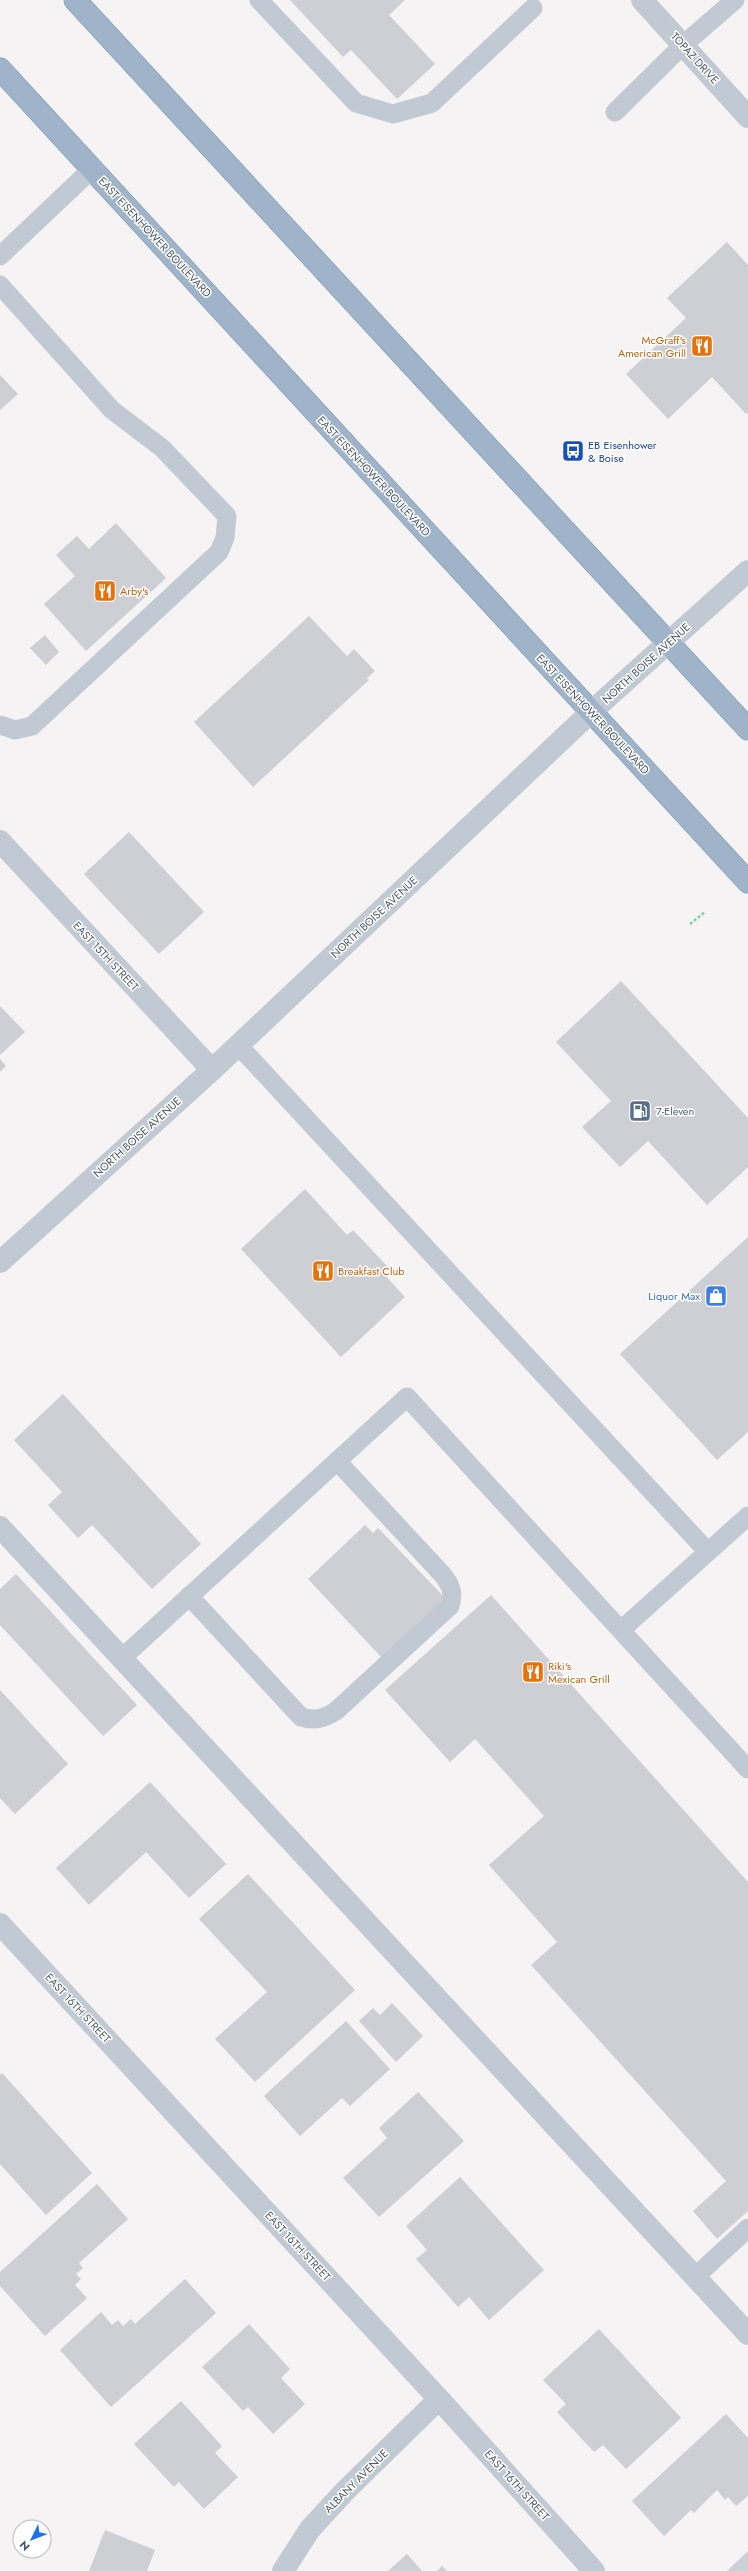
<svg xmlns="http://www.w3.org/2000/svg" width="748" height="2571" font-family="Jost,sans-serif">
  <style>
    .building { fill: #cdcfd5 }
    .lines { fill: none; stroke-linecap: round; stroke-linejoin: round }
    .trunk-casing { stroke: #7690ad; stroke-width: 23 }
    .path { stroke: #7ad0a6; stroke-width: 2.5; stroke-dasharray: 3 2; stroke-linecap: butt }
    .service { stroke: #c1cad2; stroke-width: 19 }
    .minor { stroke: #c1cad2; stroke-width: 22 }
    .tertiary { stroke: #c1cad2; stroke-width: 22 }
    .trunk { stroke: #9fb4c9; stroke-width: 22 }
    .labels { text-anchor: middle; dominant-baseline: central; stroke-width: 3; stroke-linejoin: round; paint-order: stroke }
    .street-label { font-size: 11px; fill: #4a5661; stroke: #fff }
    .food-label { font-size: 11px; fill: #c56008; stroke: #fff; text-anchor: start }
    .transit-label { font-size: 11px; fill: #164399; stroke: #fff; text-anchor: start }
    .service-label { font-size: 11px; fill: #4e5e75; stroke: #fff; text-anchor: start }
    .shop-label { font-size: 11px; fill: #366cbe; stroke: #fff; text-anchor: end }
  </style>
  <rect width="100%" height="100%" fill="#f5f3f3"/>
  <g class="building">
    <path d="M290,0h115l-16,15 46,49 -38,35 -46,-49 -8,7z"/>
    <path d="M727,242l21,23v147l-2,2 -34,-37 -44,42 -42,-45 60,-56 -19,-20z"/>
    <path d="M0,375l18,19 -18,16z"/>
    <path d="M116,523l50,55 -80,73 -42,-47 31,-28 -19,-21 21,-19 12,13z"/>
    <path d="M309,616l38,40 7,-7 21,22 -8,7 2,2 -116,107 -59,-65z"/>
    <path d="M45,635l14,17 -13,13 -16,-17z"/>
    <path d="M129,832l75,80 -45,42 -75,-80z"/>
    <path d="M621,981l127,137v49l-41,38 -59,-64 -28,26 -38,-40 29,-26 -55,-59z"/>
    <path d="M0,1006l25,26 -25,23z"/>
    <path d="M0,1059l6,7 -6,6z"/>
    <path d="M305,1189l42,46 6,-5 36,38 -6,5 22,24 -64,60 -100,-108z"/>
    <path d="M748,1237v195l-31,28 -97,-106z"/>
    <path d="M63,1394l138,150 -49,45 -60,-64 -14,13 -30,-33 14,-13 -48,-52z"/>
    <path d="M365,1525l8,8 5,-5 68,71 -64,59 -74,-79z"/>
    <path d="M16,1574l121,131 -34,31 -103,-111v-36z"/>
    <path d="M491,1595l257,287v329l-31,28 -24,-28 33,-30 -195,-216 26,-23 -68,-77 55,-49 -69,-77 -25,23 -65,-72z"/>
    <path d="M0,1690l68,74 -53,50 -15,-16z"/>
    <path d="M150,1782l76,82 -37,34 -43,-46 -57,53 -33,-37z"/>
    <path d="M248,1874l107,116 -100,92 -40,-43 52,-47 -68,-73z"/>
    <path d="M392,2003l31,33 -27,26 -37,-41 14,-13 7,7z"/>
    <path d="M346,2021l44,48 -40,37 -8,-8 -42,38 -36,-40z"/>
    <path d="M2,2073l90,100 -46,42 -46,-51v-89z"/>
    <path d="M418,2092l46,49 -85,76 -36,-39 44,-40 -8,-10z"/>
    <path d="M460,2177l84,93 -55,50 -20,-23 -11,10 -42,-48 11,-9 -21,-24z"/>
    <path d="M97,2184l31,35 -49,44 4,5 -7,6 5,5 -6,6 12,13 -42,38 -45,-50v-14z"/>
    <path d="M185,2279l31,34 -105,94 -51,-57 41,-38 11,13 6,-5 5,6 8,-7 4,5z"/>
    <path d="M249,2324l41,45 -9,9 24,26 -32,30 -25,-27 -5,4 -41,-44z"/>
    <path d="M599,2329l82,89 -55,51 -23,-24 -9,7 -37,-40 9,-8 -23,-24z"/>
    <path d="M181,2401l41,45 -7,7 23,24 -34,32 -25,-27 -5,5 -40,-43z"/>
    <path d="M726,2414l22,24v58l-12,10 -8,-9 -3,3 -8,-10 -23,23 -3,-3 -27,26 -32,-35z"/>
    <path d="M105,2530l50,20 -8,21h-58z"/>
    <path d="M748,2551v20h-21z"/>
    <path d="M407,2554l15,17h-34z"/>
    <path d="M442,2566l5,5h-10z"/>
  </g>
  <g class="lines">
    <g class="trunk-casing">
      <g id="trunk">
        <path d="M75,0l673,729"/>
        <path d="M0,69l748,813"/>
      </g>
    </g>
    <path class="path" d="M690,924l15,-12"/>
    <g class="service">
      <path d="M259,0l97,103 37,11 39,-11 101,-95"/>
      <path d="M615,112l68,-67 52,-45"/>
      <path d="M0,256l92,-87"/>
      <path d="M0,285l112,125 50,38 65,68 -2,22 -6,14 -187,174 -17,4 -15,-5"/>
      <path d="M238,1045l470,507"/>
      <path d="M189,1596l112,121c14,4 22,2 35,-6l114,-105c4,-14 1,-21 -8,-32l-105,-113"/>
      <path d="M621,1630l127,-114"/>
      <path d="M122,1658l285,-261 341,372"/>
      <path d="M696,2276l52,-48"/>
    </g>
    <g class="minor">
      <path d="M642,0l106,117"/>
      <path d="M0,841l212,229"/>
      <path d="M0,1527l748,807"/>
      <path d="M0,1924l439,475 155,172"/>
      <path d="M283,2571l27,-42 36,-39 93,-91"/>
    </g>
    <path class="tertiary" d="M0,1262l212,-192 379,-358 157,-141"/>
    <use href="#trunk" class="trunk"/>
  </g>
  <defs>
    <g id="restaurant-square" transform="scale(1.15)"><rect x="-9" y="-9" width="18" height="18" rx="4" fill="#e8710a" stroke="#fff"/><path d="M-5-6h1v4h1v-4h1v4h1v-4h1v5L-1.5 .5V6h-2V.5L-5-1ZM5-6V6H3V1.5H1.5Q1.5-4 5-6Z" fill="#fff"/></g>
    <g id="bus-square" transform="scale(1.15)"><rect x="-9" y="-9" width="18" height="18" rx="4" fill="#1a4fb4" stroke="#fff"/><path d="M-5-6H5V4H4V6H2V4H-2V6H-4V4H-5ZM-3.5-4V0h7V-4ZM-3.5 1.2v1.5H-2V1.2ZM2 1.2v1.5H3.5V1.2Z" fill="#fff"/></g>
    <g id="fuel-square" transform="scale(1.15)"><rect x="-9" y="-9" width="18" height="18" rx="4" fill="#5c6f8a" stroke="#fff"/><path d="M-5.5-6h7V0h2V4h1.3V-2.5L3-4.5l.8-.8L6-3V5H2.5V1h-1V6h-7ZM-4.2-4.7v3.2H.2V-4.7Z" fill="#fff"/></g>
    <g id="shop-square" transform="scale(1.15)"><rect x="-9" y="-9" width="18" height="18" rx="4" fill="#3f7fe0" stroke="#fff"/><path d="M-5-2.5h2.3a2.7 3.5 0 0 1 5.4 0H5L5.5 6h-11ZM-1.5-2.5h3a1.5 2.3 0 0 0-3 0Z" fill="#fff"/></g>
  </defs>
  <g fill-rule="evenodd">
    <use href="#restaurant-square" x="702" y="346"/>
    <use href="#bus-square" x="573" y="451"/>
    <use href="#restaurant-square" x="105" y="591"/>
    <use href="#fuel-square" x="640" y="1111"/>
    <use href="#restaurant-square" x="323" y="1271"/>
    <use href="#shop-square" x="716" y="1296"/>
    <use href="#restaurant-square" x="533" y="1672"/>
  </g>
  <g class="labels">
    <g class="street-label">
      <text transform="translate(695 58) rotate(48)">TOPAZ DRIVE</text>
      <text transform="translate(155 237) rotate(47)">EAST EISENHOWER BOULEVARD</text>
      <text transform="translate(374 476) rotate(47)">EAST EISENHOWER BOULEVARD</text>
      <text transform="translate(646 663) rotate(-42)">NORTH BOISE AVENUE</text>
      <text transform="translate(593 714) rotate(47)">EAST EISENHOWER BOULEVARD</text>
      <text transform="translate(374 917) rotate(-43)">NORTH BOISE AVENUE</text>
      <text transform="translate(106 956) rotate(47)">EAST 15TH STREET</text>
      <text transform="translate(137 1137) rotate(-42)">NORTH BOISE AVENUE</text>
      <text transform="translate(78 2008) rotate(47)">EAST 16TH STREET</text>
      <text transform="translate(298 2246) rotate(47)">EAST 16TH STREET</text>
      <text transform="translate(356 2481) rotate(-45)">ALBANY AVENUE</text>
      <text transform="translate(517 2485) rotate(48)">EAST 16TH STREET</text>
    </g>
    <g class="food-label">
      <text x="686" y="340" text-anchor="end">McGraff's<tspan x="686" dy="13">American Grill</tspan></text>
      <text x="120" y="591">Arby's</text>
      <text x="338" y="1271">Breakfast Club</text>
      <text x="548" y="1666">Riki's<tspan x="548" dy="13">Mexican Grill</tspan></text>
    </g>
    <g class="transit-label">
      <text x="588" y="445">EB Eisenhower<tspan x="588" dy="13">&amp; Boise</tspan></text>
    </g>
    <g class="service-label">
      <text x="656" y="1111">7-Eleven</text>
    </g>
    <g class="shop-label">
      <text x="700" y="1296">Liquor Max</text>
    </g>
  </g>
  <g transform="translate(32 2539) rotate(227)"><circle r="19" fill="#ffffff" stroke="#b7bbc0"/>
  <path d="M0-3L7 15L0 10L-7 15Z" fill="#1a73e8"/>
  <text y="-6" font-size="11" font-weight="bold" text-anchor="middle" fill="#4a5661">N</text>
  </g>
</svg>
